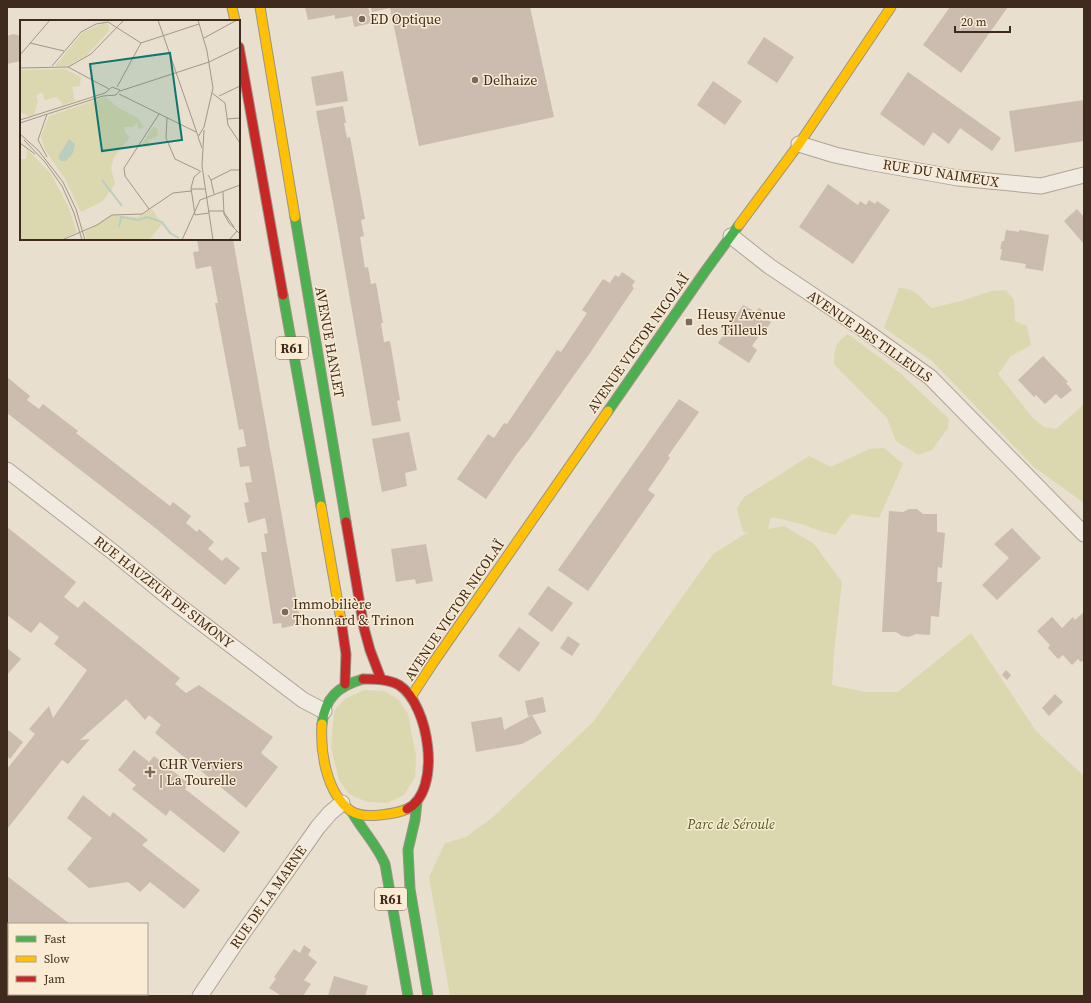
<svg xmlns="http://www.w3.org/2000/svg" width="1091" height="1003" font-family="'Source Serif 4',serif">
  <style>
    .green { fill: #dbd8af }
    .building { fill: #ccbcaf }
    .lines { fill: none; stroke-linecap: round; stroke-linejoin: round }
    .street-casing { stroke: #aea497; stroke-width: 17 }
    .fast-casing { stroke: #9d9386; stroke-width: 11 }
    .slow-casing { stroke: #9d9386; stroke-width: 11 }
    .jam-casing { stroke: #9d9386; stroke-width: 11 }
    .street { stroke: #f0eae1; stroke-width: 15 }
    .fast { stroke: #4caf50; stroke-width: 9 }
    .slow { stroke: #ffc107; stroke-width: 9 }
    .jam { stroke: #c62828; stroke-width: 9 }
    .poi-dot { fill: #7a6a5b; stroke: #faecd4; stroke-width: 1.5 }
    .labels { text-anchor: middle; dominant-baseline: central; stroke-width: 3; stroke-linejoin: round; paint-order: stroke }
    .shield { fill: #faecd4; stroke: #776554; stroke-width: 1 }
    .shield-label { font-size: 13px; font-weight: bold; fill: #3f2b1d }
    .poi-label { font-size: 14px; fill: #3f2b1d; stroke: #faecd4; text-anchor: start }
    .street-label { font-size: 14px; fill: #3f2b1d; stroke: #faecd4 }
    .park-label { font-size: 14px; font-style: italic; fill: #525e21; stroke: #faecd4 }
    .inset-river { fill: none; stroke: #bacec0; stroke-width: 2 }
    .inset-road { fill: none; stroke: #a49787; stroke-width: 1 }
    .view { fill: #0f766e; fill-opacity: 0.15; stroke: #0f766e; stroke-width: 2 }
    .inset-edge { fill: none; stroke: #3f2b1d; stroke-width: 2 }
  </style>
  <rect width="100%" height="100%" fill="#e8dfce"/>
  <g class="green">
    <path d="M899,288c20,1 20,10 33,20l29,-7 31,-10 14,-1 8,10 1,21 12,5 4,19 -20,11 -13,18 35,44 11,9 12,2 28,-25v99l-50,-36 -102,-106 -48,-33z"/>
    <path d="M848,334l52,39 49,46 -1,9 -16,22 -14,5 -22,-14 -9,-23 -53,-54c1,-17 0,-20 14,-30z"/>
    <path d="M884,448l19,16 -24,54 -28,-4 -16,21 -23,-7 -7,-3 -32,-8 -3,2 -2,10 16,-3 30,18 28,38 -8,70 -2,33 33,7h33l73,-59 65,98 48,45v220h-634l-21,-119 16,-34 21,-6 27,-20 100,-95 120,-168 32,-20 5,-1 -7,-1 -6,-23 7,-12 65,-41 22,11 38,-18z"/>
    <path d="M364,690l20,1 14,8 10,15 8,42 -1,21 -11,18 -17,8 -20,-1 -18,-8 -10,-14 -8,-33 3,-36 11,-12z"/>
  </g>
  <g class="building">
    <path d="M305,7h63l4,16 -18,4 -2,-11 -17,3v-4l-27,5z"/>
    <path d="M371,7h159l24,110 -135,29 -29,-138 -18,4z"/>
    <path d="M950,7h58l-47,66 -38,-28z"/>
    <path d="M13,34l5,1 3,2v24l-14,3v-28z"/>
    <path d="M764,37l30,20 -17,26 -30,-20z"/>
    <path d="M343,71l5,30 -32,5 -5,-29z"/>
    <path d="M908,72l93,66 -9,13 -32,-23 -11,16 -16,-12 -9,14 -44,-32z"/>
    <path d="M713,81l29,20 -17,24 -28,-20z"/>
    <path d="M1084,100v41l-69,11 -6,-41z"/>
    <path d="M343,106l3,17h-2l3,15 3,-1 15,82 -4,1 3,16 -4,1 5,31 3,-1 3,17 5,-1 7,40h-2l3,19 6,-1 10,59 -3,1 4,20 -29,5 -35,-202 -21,-113z"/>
    <path d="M828,184l30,21 2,-4 6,4 3,-5 6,4 2,-3 13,9 -37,54 -54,-37z"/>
    <path d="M1077,209l7,8v27l-20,-23z"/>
    <path d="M1006,230l13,2v-2l30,5 -6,36 -18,-3 1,-4 -26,-4 2,-11h-2l2,-8h2z"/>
    <path d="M204,239h29l68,385 -19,4 -1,-5 -8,1 -12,-72h6l-3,-18 4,-1 -3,-15 -17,5 -4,-20 5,-1 -4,-19 7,-1 -3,-16 -9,1 -3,-19 9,-2 -3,-17 -4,1 -24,-127h3l-7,-37 -15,3 -3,-17 6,-1 -2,-11z"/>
    <path d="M622,272l13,9 -3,5 2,2 -44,65 -18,25 -43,61 -12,15 -31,45 -29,-20 31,-45 6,4 10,-15 3,1 50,-74 4,2 26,-39 -5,-3 21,-31 7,4 5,-8 4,2z"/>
    <path d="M743,305l13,7 3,-4 8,5 -4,4 8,5 -9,14h-3l-7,10 5,4 -8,13 -31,-20z"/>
    <path d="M1043,356l25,26 -2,1 6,7 -11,9 -5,-5 -11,10 -9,-9 -2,2 -16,-17z"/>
    <path d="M7,377l23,19 -3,4 12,9 4,-5 35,27 -2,2 94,73 3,-4 18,14 -5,7 11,9 2,-3 15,13 -6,7 14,12 4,-4 14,11 -15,17 -71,-58 -147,-114z"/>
    <path d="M679,399l20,13 -31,44 2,2 -22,32 7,5 -67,96 -30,-21z"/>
    <path d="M409,432l8,38 -12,3 2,13 -25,6 -10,-53z"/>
    <path d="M909,509h8l6,5h14v18l8,1 -3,35 -4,-1 -1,15h5l-3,35 -8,-1 -1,19 -14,-1 -7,3 -7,-1 -6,-4h-14l7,-121 14,1z"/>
    <path d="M7,527l69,55 -12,15 14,11 6,-7 96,77 -5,6 11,9 13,-8 74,52 -12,16 17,14 -32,41 -91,-75 6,-8 -12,-10 -4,5 -19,-21 -46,41 10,-1 -22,25 -6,-4 -55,69v-60l28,-35 -6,-5 20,-23 4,12 34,-48 -33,-26 5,-7 -19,-15 -9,11 -24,-18z"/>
    <path d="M1012,528l29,30 -44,42 -15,-15 27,-27 -15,-14z"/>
    <path d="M426,544l7,37 -17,3 -1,-5 -19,3 -5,-33z"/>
    <path d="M548,586l25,17 -21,29 -24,-18z"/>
    <path d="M1084,612v48l-3,2 -3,-3 -6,6 -9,-10 -5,4 -10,-11 2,-3 -13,-14 15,-14 10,11 11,-11 2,3z"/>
    <path d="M519,627l21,16 -21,29 -21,-16z"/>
    <path d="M568,636l12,8 -8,12 -12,-8z"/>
    <path d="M7,648l14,11 -14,16z"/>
    <path d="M1006,670l5,5 -4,5 -5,-5z"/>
    <path d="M1055,694l8,8 -14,14 -7,-8z"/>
    <path d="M543,697l3,15 -14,3 10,18 -20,11 -46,8 -5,-30 31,-5 2,13 28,-15 -4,1 -3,-15z"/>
    <path d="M7,729l16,13 -13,17 -3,-3z"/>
    <path d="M134,750l15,12 5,-6 35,28 -4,5 55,43 -16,21 -54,-43 -4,6 -34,-27 4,-4 -18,-15z"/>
    <path d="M83,795l27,22 3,-5 35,28 -6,5 58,45 -16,19 -34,-27 -10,10 -12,-10 -39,6 -22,-19 25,-31 -25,-20z"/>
    <path d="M7,876l63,48h-62l-1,-1z"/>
    <path d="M304,945l7,5 -3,5 9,7 -13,18 7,4 -8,12h-23v-1l-11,-7 7,-9 -2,-2 20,-28 6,4z"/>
    <path d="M7,956l2,2v36h45l3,2h-50z"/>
    <path d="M334,976l34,10 -3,10h-37z"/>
    <path d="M96,994h32l-2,2h-27z"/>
  </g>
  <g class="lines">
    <g class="street-casing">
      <g id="street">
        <path d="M799,144l36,11 33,7 90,16 83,8 43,-11"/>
        <path d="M731,236l38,30 94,63 67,48 154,157"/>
        <path d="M7,470l106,82 56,46 134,102 21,11"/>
        <path d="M200,996l35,-52 83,-117 12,-14 12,-10"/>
      </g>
    </g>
    <g class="fast-casing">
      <g id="fast">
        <path d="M295,217l51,305"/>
        <path d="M283,295l38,211"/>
        <path d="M608,411l98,-141 33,-45"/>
        <path d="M322,724c3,-27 17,-38 41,-45"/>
        <path d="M417,802l-2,18 -7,30 2,39 18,107"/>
        <path d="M352,812c10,18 25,33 33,52l23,132"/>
      </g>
    </g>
    <g class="slow-casing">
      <g id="slow">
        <path d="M232,7l3,14"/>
        <path d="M260,7l35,210"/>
        <path d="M739,225l60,-81 92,-137"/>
        <path d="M321,506l20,114"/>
        <path d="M411,697l22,-34 175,-252"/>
        <path d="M322,724c-2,27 4,69 29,87 8,5 20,5 29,4 9,-1 19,-2 27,-6"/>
      </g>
    </g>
    <g class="jam-casing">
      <g id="jam">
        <path d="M239,47l44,248"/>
        <path d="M346,522l18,106 6,22 11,29"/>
        <path d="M341,620l5,34 -1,30"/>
        <path d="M363,679c12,0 25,0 36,6 30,19 44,106 8,124"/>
      </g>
    </g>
    <use href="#street" class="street"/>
    <use href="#fast" class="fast"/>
    <use href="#slow" class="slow"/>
    <use href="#jam" class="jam"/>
  </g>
  <g class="poi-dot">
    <circle cx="362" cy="19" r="4"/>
    <circle cx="475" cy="80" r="4"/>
    <rect x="685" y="318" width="8" height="8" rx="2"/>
    <circle cx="285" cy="612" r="4"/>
    <path d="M148 766h4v4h4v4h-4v4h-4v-4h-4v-4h4z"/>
  </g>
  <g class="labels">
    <g class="shield">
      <rect x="276" y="337" width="32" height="22" rx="3"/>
      <rect x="375" y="888" width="32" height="22" rx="3"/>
    </g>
    <g class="shield-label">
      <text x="292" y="348">R61</text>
      <text x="391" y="899">R61</text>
    </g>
    <g class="poi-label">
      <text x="370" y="19">ED Optique</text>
      <text x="483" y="80">Delhaize</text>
      <text x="697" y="314">Heusy Avenue<tspan x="697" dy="16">des Tilleuls</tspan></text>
      <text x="293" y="604">Immobilière<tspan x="293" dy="16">Thonnard &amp; Trinon</tspan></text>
      <text x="159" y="764">CHR Verviers<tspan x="159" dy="16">| La Tourelle</tspan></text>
    </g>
    <g class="street-label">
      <text transform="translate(941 173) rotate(9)">RUE DU NAIMEUX</text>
      <text transform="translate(870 336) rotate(35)">AVENUE DES TILLEULS</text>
      <text transform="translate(330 342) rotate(80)">AVENUE HANLET</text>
      <text transform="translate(638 343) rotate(-55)">AVENUE VICTOR NICOLAÏ</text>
      <text transform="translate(164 592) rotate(38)">RUE HAUZEUR DE SIMONY</text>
      <text transform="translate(454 610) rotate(-56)">AVENUE VICTOR NICOLAÏ</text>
      <text transform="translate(268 897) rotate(-55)">RUE DE LA MARNE</text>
    </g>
    <g class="park-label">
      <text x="731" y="824">Parc de Séroule</text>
    </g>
  </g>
  <g transform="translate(20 20)">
    <rect width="220" height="220" fill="#e8dfce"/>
    <path d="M84,3l5,2v6l-23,25 -20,10h-11l28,-34zM45,49l16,8 -1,9 -8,1 3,14 -12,4 -6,-8 -12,3 -3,-8 -6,3 2,6 -4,14 -5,1 -9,-4v-42zM85,77l14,11 19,10 6,10 -6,1 -1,-7 -4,5h-9l1,5 5,5 -16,20 -3,11 4,16 -12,17 -22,11 -17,-35 -19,-27 -4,-14 8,-20zM133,107l4,1 1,8 -10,4 3,7 -10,-1zM7,129l24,25 17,32 9,26 -16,8h-41v-81h6zM132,189l10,15 -13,16h-62l-2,-8 26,-17 26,2z" fill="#dbd8af"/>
    <path d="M49,119l6,5 -2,9 -7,8h-5l-3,-4z" fill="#bacec0"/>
    <path class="inset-river" d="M82,160l20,26M99,207l2,-10 17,3 9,-3 15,5 8,11 9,5"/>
    <path class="inset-road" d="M138,0l40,116M178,0l9,31 6,37 -9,39 -6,10 4,11M184,18l33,-18M10,23l34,8M121,23l58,-19M0,35l30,-35M32,46l29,-34 15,-8 12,-2 33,21M48,47l41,22M0,48l48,-1 23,-13 33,-34M97,67l24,-44M100,71l89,-29 31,-15M192,73l13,10 3,22 12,18M99,74l77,38M199,76l21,-10M147,98l-1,20 9,21 25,12M207,99l13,-1M0,100l85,-27 7,-6 8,3 -4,5 -13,1 -83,27M184,110l-2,36 11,74M0,114l18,16 25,32 13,27 9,31M4,120l21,22 17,24 12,27 8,27M0,123l15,11M27,137l-9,-17 9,-26M188,155l3,5 3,14M191,160l20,-10h9M171,169h14M203,172l1,22 5,9 11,11M129,189l-24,-33 -1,-8 35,-54M188,191h15M203,191l11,16M175,195l-4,-27 3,-11 7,-6M175,195l14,-2M42,220l35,-15 15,-10 30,-1 31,-21 18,-2M162,220l18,-40 40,-15M209,220l8,-9"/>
    <path class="view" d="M150,33l12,87 -80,11 -12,-87z"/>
    <rect width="220" height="220" class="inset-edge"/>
  </g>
  <rect width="1091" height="1003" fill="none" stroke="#3f2b1d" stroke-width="16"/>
  <rect x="8" y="923" width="140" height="72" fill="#faecd4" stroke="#af9f8b"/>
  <rect x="16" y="936" width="20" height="6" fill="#4caf50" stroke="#af9f8b"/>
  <text x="44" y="943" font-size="12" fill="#3f2b1d">Fast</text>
  <rect x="16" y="956" width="20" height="6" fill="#ffc107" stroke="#af9f8b"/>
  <text x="44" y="963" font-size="12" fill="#3f2b1d">Slow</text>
  <rect x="16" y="976" width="20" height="6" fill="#c62828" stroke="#af9f8b"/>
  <text x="44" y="983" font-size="12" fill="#3f2b1d">Jam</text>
  <path d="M955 26v6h55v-6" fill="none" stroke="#3f2b1d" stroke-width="2"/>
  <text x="961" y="26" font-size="12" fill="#3f2b1d" stroke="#faecd4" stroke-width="3" paint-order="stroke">20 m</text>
</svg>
